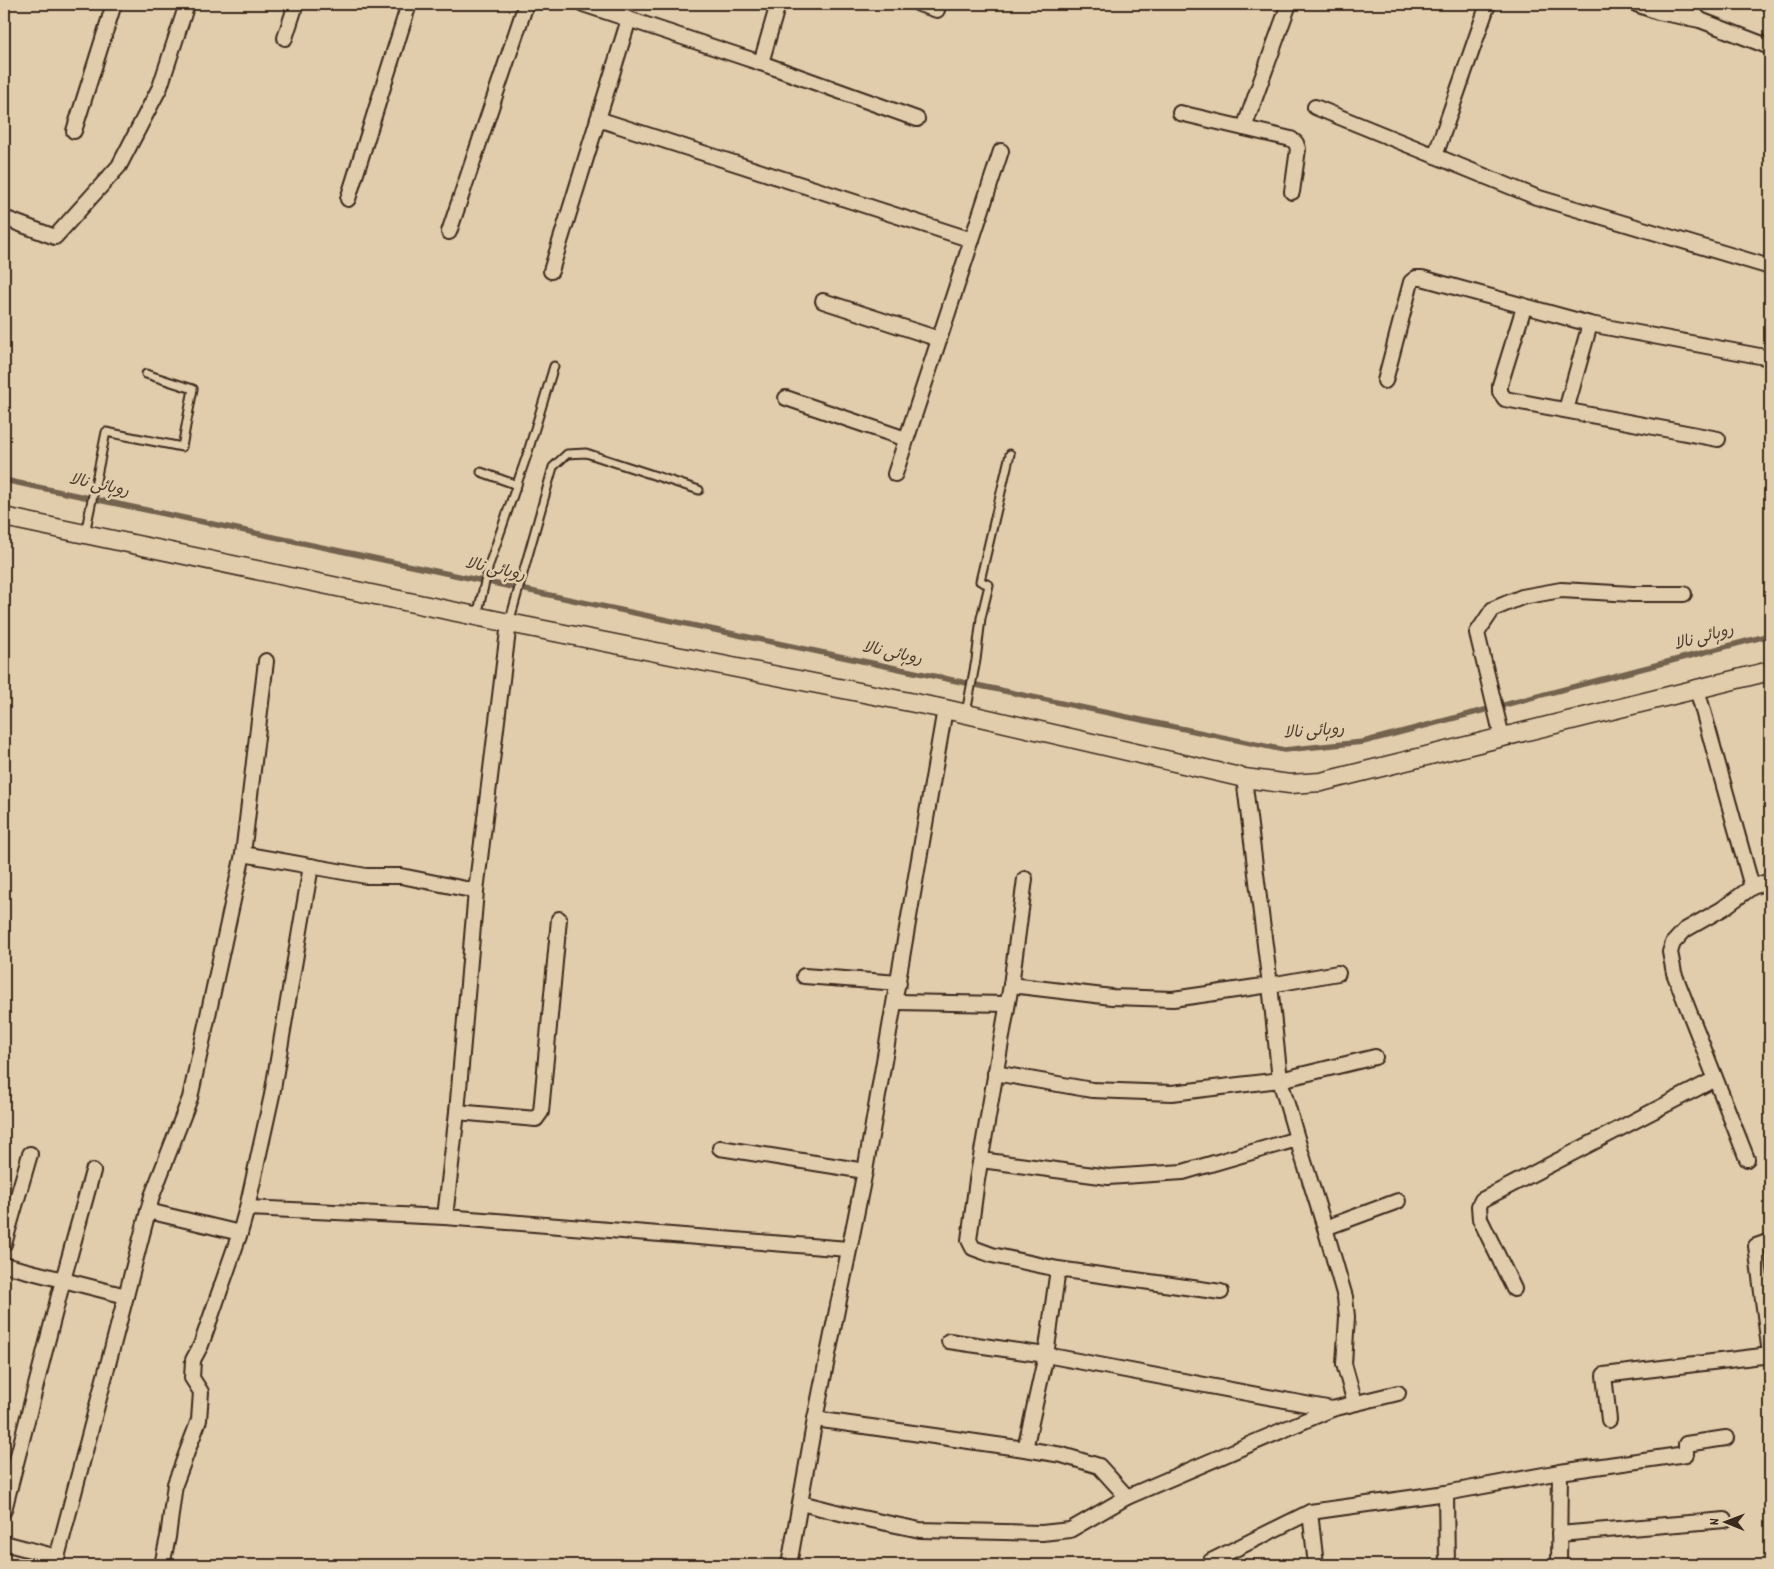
<svg xmlns="http://www.w3.org/2000/svg" width="1774" height="1569" font-family="Dekko,'Playpen Sans Arabic',sans-serif">
  <style>
    .lines { fill: none; stroke-linecap: round; stroke-linejoin: round }
    .stream { stroke: #73624e; stroke-width: 5.5 }
    .service-casing { stroke: #3b2a1e; stroke-width: 11 }
    .minor-casing { stroke: #3b2a1e; stroke-width: 18 }
    .tertiary-casing { stroke: #3b2a1e; stroke-width: 21 }
    .service { stroke: #e1cdac; stroke-width: 7 }
    .minor { stroke: #e1cdac; stroke-width: 14 }
    .tertiary { stroke: #e1cdac; stroke-width: 18 }
    .labels { text-anchor: middle; dominant-baseline: central; stroke-width: 5; stroke-linejoin: round; paint-order: stroke }
    .water-label { font-size: 16px; font-style: italic; fill: #4e3d2e; stroke: #e1cdac }
  </style>
  <rect width="100%" height="100%" fill="#e1cdac"/>
  <filter id="ink" filterUnits="userSpaceOnUse"><feTurbulence type="fractalNoise" baseFrequency=".02" numOctaves="2"/><feDisplacementMap in="SourceGraphic" scale="10" xChannelSelector="R" yChannelSelector="G"/><feConvolveMatrix kernelMatrix="1 2 1 2 8 2 1 2 1" color-interpolation-filters="sRGB"/></filter>
  <g filter="url(#ink)">
    <g class="lines">
      <path class="stream" d="M4,480l1280,270 79,-8 407,-107"/>
      <g class="service-casing">
        <g id="service">
          <path d="M481,472l36,13"/>
          <path d="M86,534l1,-10 19,-92 76,15 11,-58 -47,-15"/>
          <path d="M477,616l12,-51 38,-110 27,-89"/>
          <path d="M509,623l44,-156 14,-13 19,-1 113,37"/>
          <path d="M966,713l10,-53 5,-42 8,-33 -9,-4 30,-127"/>
        </g>
      </g>
      <g class="minor-casing">
        <g id="minor">
          <path d="M583,4l178,59 156,56"/>
          <path d="M919,4l18,6"/>
          <path d="M1636,4l22,8 42,8 70,27"/>
          <path d="M1686,4l14,16"/>
          <path d="M285,38l11,-34"/>
          <path d="M761,63l17,-59"/>
          <path d="M1315,107l221,90 234,70"/>
          <path d="M1180,113l111,26 5,4 2,6 -6,43"/>
          <path d="M598,119l374,121"/>
          <path d="M1244,128l45,-124"/>
          <path d="M74,131l40,-127"/>
          <path d="M1435,156l53,-152"/>
          <path d="M348,199l61,-195"/>
          <path d="M4,218l51,19 64,-71 41,-79 27,-83"/>
          <path d="M449,232l77,-228"/>
          <path d="M551,271l78,-252"/>
          <path d="M823,301l116,38"/>
          <path d="M1524,307l-24,78v7l5,7 213,40"/>
          <path d="M1385,381l26,-99 5,-4h6l168,46 180,34"/>
          <path d="M786,398l120,41"/>
          <path d="M1566,410l24,-86"/>
          <path d="M895,474l106,-323"/>
          <path d="M1697,689l55,198"/>
          <path d="M1502,737l-25,-104 16,-24 29,-12 39,-7 72,4h51"/>
          <path d="M243,854l123,22h35l75,15"/>
          <path d="M1025,879l-14,106 -34,195 -8,60 4,8 19,7 66,14"/>
          <path d="M1338,973l-68,12 10,95 21,72 24,76 20,69 2,20 -3,47 11,39"/>
          <path d="M804,976l95,7"/>
          <path d="M1011,985l101,12 61,2 97,-14 -26,-207"/>
          <path d="M896,1002l111,2"/>
          <path d="M995,1073l97,17 80,3 108,-13 95,-23"/>
          <path d="M457,1112l79,7 5,-7 18,-193"/>
          <path d="M720,1148l145,23"/>
          <path d="M1747,1159l-73,-186 -4,-21 3,-9 12,-13 37,-21 30,-22 18,-6"/>
          <path d="M981,1160l127,17 75,-5 114,-33"/>
          <path d="M247,1208l25,-113 39,-229"/>
          <path d="M148,1211l92,22 -39,112 -8,15 -1,18 9,14 -2,28 -24,64 -7,53 -6,28"/>
          <path d="M445,1217l12,-105 19,-221 33,-268"/>
          <path d="M1325,1228l73,-27"/>
          <path d="M240,1233l7,-25 198,9 403,32"/>
          <path d="M1770,1241l-14,5 14,108"/>
          <path d="M4,1244l26,-90"/>
          <path d="M4,1265l122,31 -71,269"/>
          <path d="M1514,1289l-34,-70 -1,-13 3,-6 233,-121"/>
          <path d="M126,1296l26,-100 38,-98 53,-244 23,-193"/>
          <path d="M949,1341l97,14 12,-86 163,23"/>
          <path d="M815,1419l210,30 21,-94 286,54 66,-16"/>
          <path d="M1609,1420l-5,-45 158,-19 8,1"/>
          <path d="M1025,1449l37,6 37,11 28,31"/>
          <path d="M801,1503l47,12 72,15 122,3 28,-3 57,-33 205,-88"/>
          <path d="M4,1510l59,-230 30,-109"/>
          <path d="M1310,1512l136,-19"/>
          <path d="M1559,1534l166,-14"/>
          <path d="M4,1543l53,14"/>
          <path d="M789,1565l26,-146 50,-248 80,-462"/>
          <path d="M1212,1565l-1,-4 99,-49 6,53"/>
          <path d="M1447,1565l-1,-72 114,-21"/>
          <path d="M1559,1565l1,-93 126,-18v-10l40,-6"/>
        </g>
      </g>
      <g class="tertiary-casing">
        <path id="tertiary" d="M4,517l505,106 436,86 299,69 46,6 31,-2 449,-111"/>
      </g>
      <use href="#service" class="service"/>
      <use href="#minor" class="minor"/>
      <use href="#tertiary" class="tertiary"/>
    </g>
  </g>
  <g class="labels">
    <g class="water-label">
      <text transform="translate(99 486) rotate(12)">روہائی نالا</text>
      <text transform="translate(495 570) rotate(12)">روہائی نالا</text>
      <text transform="translate(1704 638) rotate(-15)">روہائی نالا</text>
      <text transform="translate(892 654) rotate(12)">روہائی نالا</text>
      <text transform="translate(1314 732) rotate(-4)">روہائی نالا</text>
    </g>
  </g>
  <rect width="1774" height="1569" fill="none" stroke="#e1cdac" stroke-width="20"/>
  <rect x="10" y="10" width="1754" height="1549" fill="none" stroke="#3b2a1e" stroke-width="2" filter="url(#ink)"/>
  <g transform="translate(1726 1522) rotate(271)" stroke="#e1cdac" stroke-width="4" paint-order="stroke">
  <path d="M0-4L9 19L0 12L-9 19Z" fill="#3b2a1e"/>
  <text y="-8" font-size="14" font-weight="bold" text-anchor="middle" fill="#3b2a1e">N</text>
  </g>
</svg>
